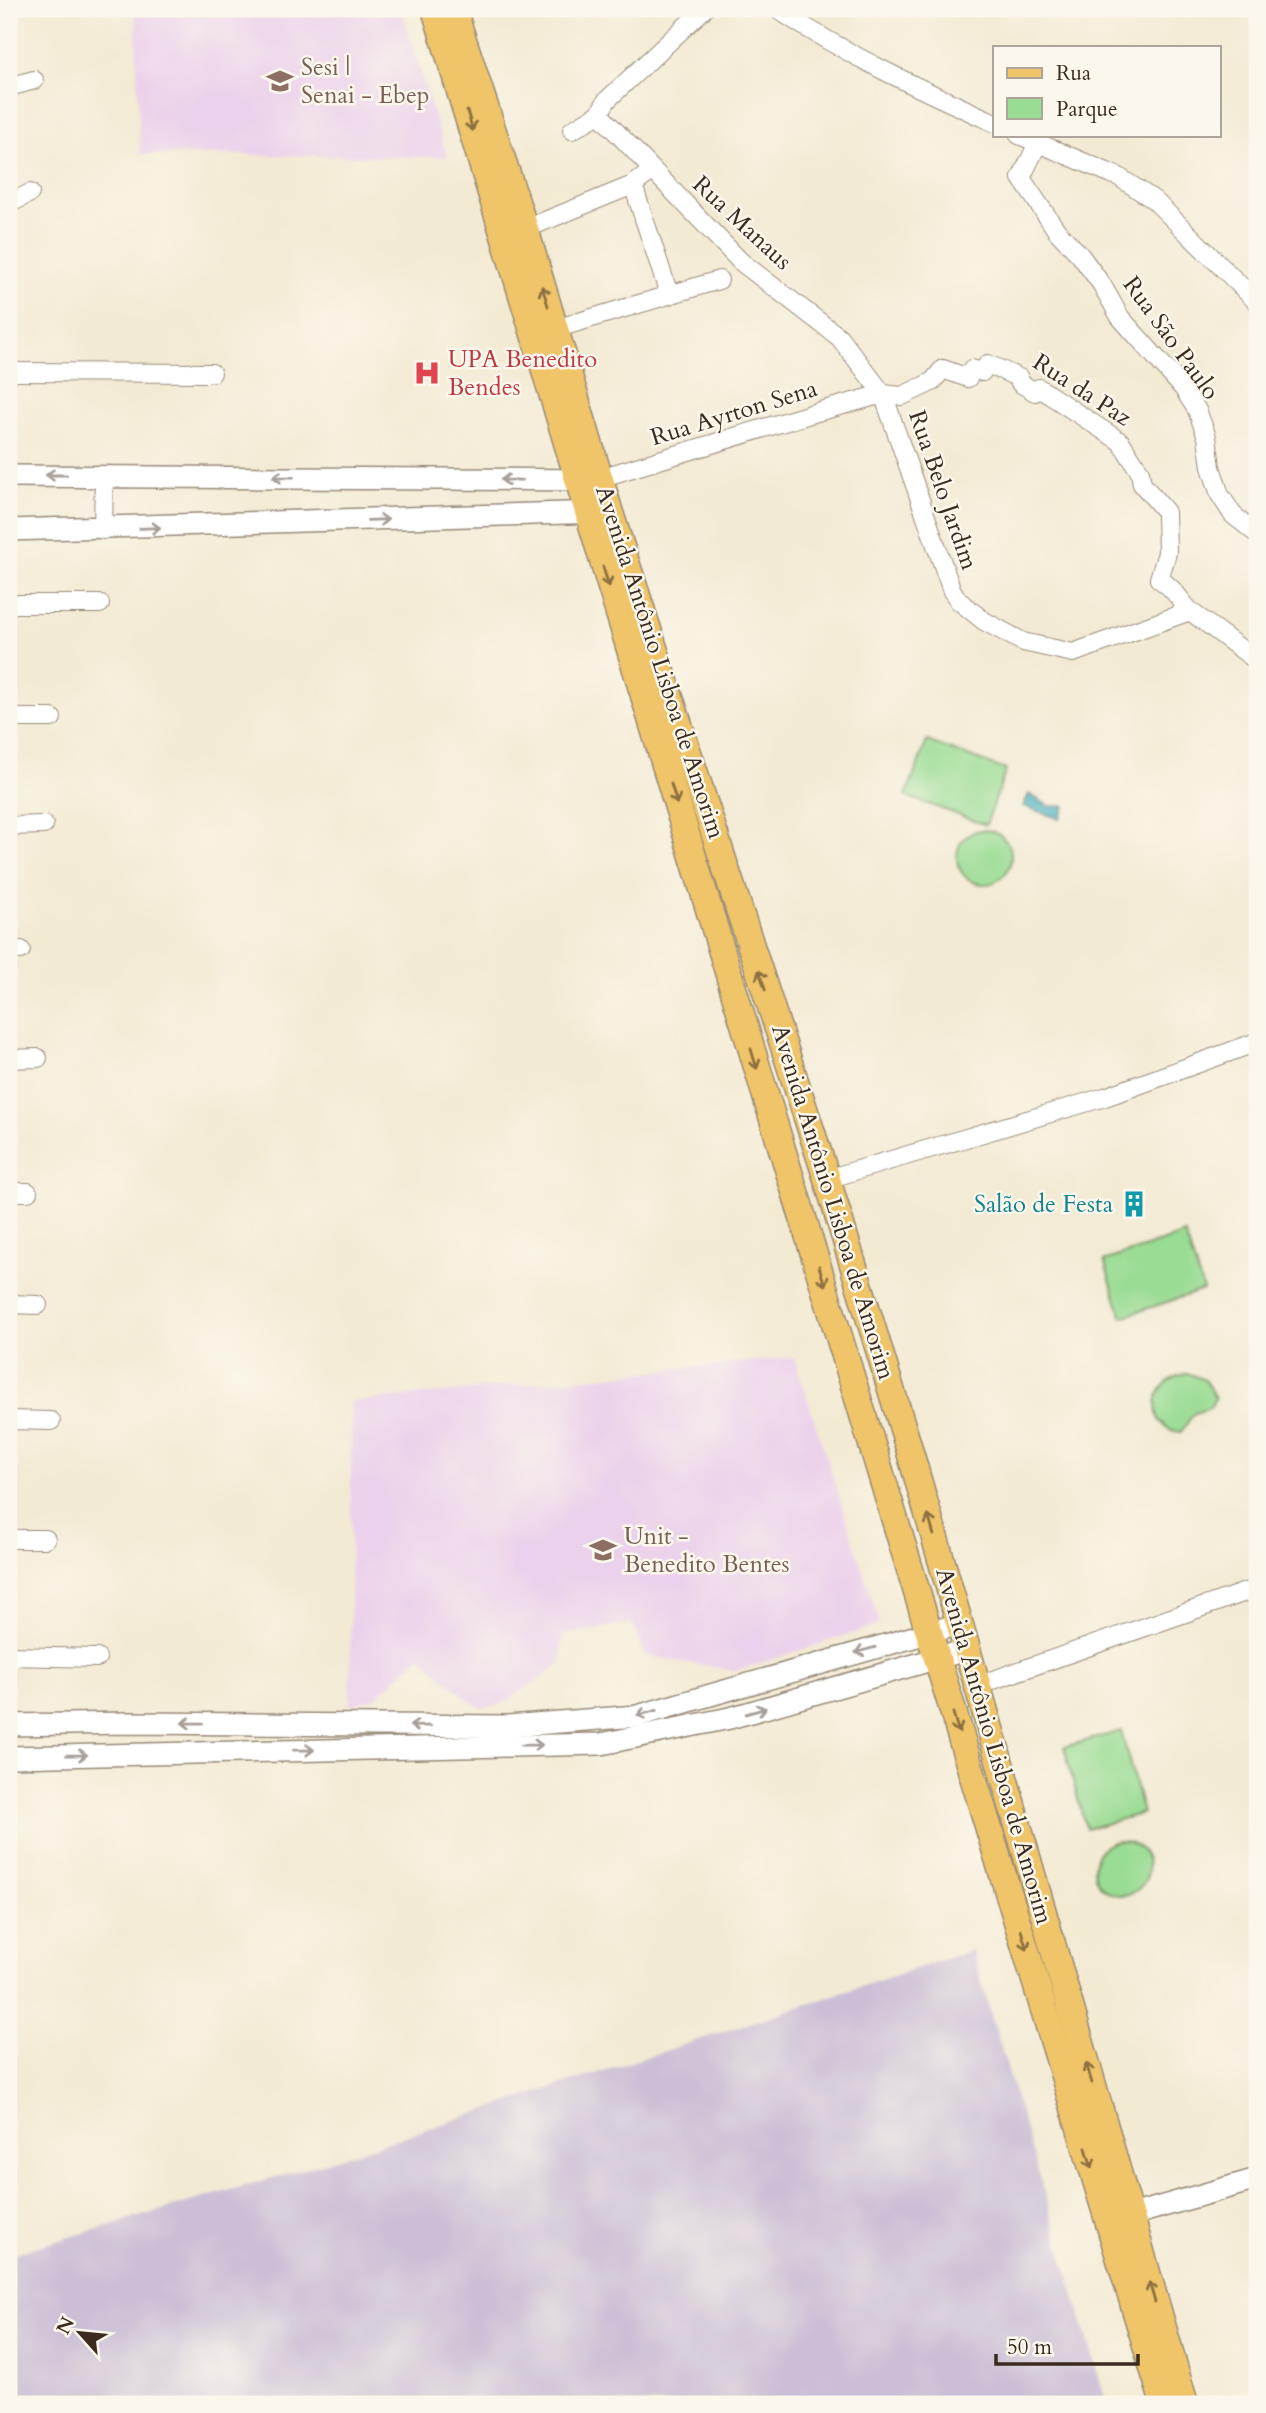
<svg xmlns="http://www.w3.org/2000/svg" width="1266" height="2413" font-family="Cardo,serif">
  <style>
    .built { fill: #ebd1eb }
    .industrial { fill: #cbbfd5 }
    .green { fill: #99dc93; stroke: #6a8358; stroke-width: 2 }
    .water { fill: #3baab8; stroke: #3b6a6b; stroke-width: 2 }
    .lines { fill: none; stroke-linecap: round; stroke-linejoin: round }
    .minor-casing { stroke: #978a78; stroke-width: 20 }
    .tertiary-casing { stroke: #978a78; stroke-width: 24 }
    .primary-casing { stroke: #978a78; stroke-width: 29 }
    .minor { stroke: #fff; stroke-width: 18 }
    .tertiary { stroke: #fff; stroke-width: 21 }
    .primary { stroke: #f0c469; stroke-width: 26 }
    .oneway { stroke: #8c6f40 }
    .oneway2 { stroke: #a79f9a }
    .labels { text-anchor: middle; dominant-baseline: central; stroke-width: 5; stroke-linejoin: round; paint-order: stroke }
    .education-label { font-size: 24px; fill: #785e54; stroke: #fbf7ec; text-anchor: start }
    .street-label { font-size: 24px; fill: #3b2a1e; stroke: #fbf7ec }
    .health-label { font-size: 24px; fill: #be3a42; stroke: #fbf7ec; text-anchor: start }
    .culture-label { font-size: 24px; fill: #0d838f; stroke: #fbf7ec; text-anchor: end }
  </style>
  <rect width="100%" height="100%" fill="#fbf7ec"/>
  <filter id="ink" filterUnits="userSpaceOnUse"><feTurbulence type="fractalNoise" baseFrequency=".0143" numOctaves="2"/><feDisplacementMap in="SourceGraphic" scale="14" xChannelSelector="R" yChannelSelector="G"/><feConvolveMatrix kernelMatrix="1 2 1 2 8 2 1 2 1" color-interpolation-filters="sRGB"/></filter>
  <filter id="wash" filterUnits="userSpaceOnUse"><feTurbulence type="fractalNoise" baseFrequency=".00686" numOctaves="4" result="noise"/><feDisplacementMap in="SourceGraphic" scale="28" xChannelSelector="R" yChannelSelector="G"/><feGaussianBlur stdDeviation="1.57" result="paint"/><feColorMatrix in="noise" values="0 0 0 0 0 0 0 0 0 0 0 0 0 0 0 0 0 1.4 0 .05"/><feComposite in="paint" operator="in"/></filter>
  <g filter="url(#wash)">
    <rect width="100%" height="100%" fill="#f3ead3"/>
    <g class="built">
      <path d="M135,9h266l46,148 -307,-3z"/>
      <path d="M794,1357l86,267 -143,47 -91,-15 -14,-33 -70,12 -1,29 -57,39 -21,5 -12,-6 -51,-46 -45,42 -25,7 1,-303z"/>
    </g>
    <path class="industrial" d="M972,1950l135,454h-1098v-149l324,-95z"/>
    <g class="green">
      <path d="M927,741l79,29 -20,55 -80,-29z"/>
      <circle cx="984" cy="857" r="27"/>
      <path d="M1185,1234l18,56 -81,27 -18,-56z"/>
      <path d="M1187,1373l18,7 10,18 -5,10 -16,5 -13,19 -11,-2 -11,-10c-9,-24 4,-41 28,-47z"/>
      <path d="M1121,1731l22,82 -57,16 -22,-82z"/>
      <circle cx="1121" cy="1868" r="27"/>
    </g>
    <path class="water" d="M1029,794l20,12h16l-5,13 -37,-13z"/>
  </g>
  <g filter="url(#ink)">
    <g class="lines">
      <g class="minor-casing">
        <g id="minor">
          <path d="M777,9c69,46 143,80 218,114"/>
          <path d="M9,87l25,-7"/>
          <path d="M599,114l141,147 99,76 44,57 69,197 7,10 25,20 39,21 50,11 117,-42 67,50"/>
          <path d="M572,130l27,-16 8,-14 97,-91"/>
          <path d="M1019,135l100,42 35,23 103,102"/>
          <path d="M1038,143l-17,35 36,53 23,24 22,30 18,32 63,71 14,22 10,27 4,30 9,28 13,20 24,19"/>
          <path d="M633,185l36,109"/>
          <path d="M9,204l21,-11"/>
          <path d="M525,229l108,-44 19,-14"/>
          <path d="M555,329l164,-49"/>
          <path d="M9,372l203,1"/>
          <path d="M600,478l217,-66 66,-18 19,2 30,-14 11,-13 25,9 4,-9 10,3 6,-8 31,14 1,5 15,9 4,-4 82,54 19,30 2,12 24,28 1,41 -8,26c15,9 20,20 31,32"/>
          <path d="M103,530l1,-55"/>
          <path d="M9,604h91"/>
          <path d="M9,718h43"/>
          <path d="M9,826l35,-1"/>
          <path d="M9,950h12"/>
          <path d="M9,1059l29,-1"/>
          <path d="M827,1179l278,-82 152,-55"/>
          <path d="M9,1192h19"/>
          <path d="M9,1304l29,1"/>
          <path d="M9,1420l42,1"/>
          <path d="M9,1539h37"/>
          <path d="M9,1656l88,2"/>
          <path d="M976,1686l281,-98"/>
        </g>
      </g>
      <g class="tertiary-casing">
        <g id="tertiary">
          <path d="M9,476l582,4"/>
          <path d="M9,530l592,-18"/>
          <path d="M9,1725l119,-2 380,3 129,-10 322,-92"/>
          <path d="M9,1757l592,-13 129,-26 236,-68"/>
          <path d="M1118,2219l139,-40"/>
        </g>
      </g>
      <g class="primary-casing">
        <g id="primary">
          <path d="M435,9l729,2395"/>
          <path d="M453,9l72,220 85,284 217,666 81,266 277,959"/>
        </g>
      </g>
      <use href="#minor" class="minor"/>
      <use href="#tertiary" class="tertiary"/>
      <use href="#primary" class="primary"/>
    </g>
    <defs><path id="oneway-shaft" d="M-6 0H5M1.5-3L5.5 0L1.5 3" fill="none" stroke-width="1.6" stroke-linecap="round" stroke-linejoin="round" transform="scale(1.75)"/></defs>
    <g class="oneway">
      <use href="#oneway-shaft" transform="translate(470 121) rotate(74)"/>
      <use href="#oneway-shaft" transform="translate(545 296) rotate(-107)"/>
      <use href="#oneway-shaft" transform="translate(606 577) rotate(73)"/>
      <use href="#oneway-shaft" transform="translate(674 794) rotate(73)"/>
      <use href="#oneway-shaft" transform="translate(762 980) rotate(-108)"/>
      <use href="#oneway-shaft" transform="translate(754 1059) rotate(73)"/>
      <use href="#oneway-shaft" transform="translate(822 1276) rotate(73)"/>
      <use href="#oneway-shaft" transform="translate(931 1525) rotate(-106)"/>
      <use href="#oneway-shaft" transform="translate(956 1723) rotate(73)"/>
      <use href="#oneway-shaft" transform="translate(1024 1940) rotate(73)"/>
      <use href="#oneway-shaft" transform="translate(1089 2073) rotate(-106)"/>
      <use href="#oneway-shaft" transform="translate(1089 2158) rotate(73)"/>
      <use href="#oneway-shaft" transform="translate(1152 2292) rotate(-106)"/>
    </g>
    <g class="oneway2">
      <use href="#oneway-shaft" transform="translate(56 475) rotate(180)"/>
      <use href="#oneway-shaft" transform="translate(283 477) rotate(-179)"/>
      <use href="#oneway-shaft" transform="translate(511 480) rotate(-179)"/>
      <use href="#oneway-shaft" transform="translate(378 520) rotate(-2)"/>
      <use href="#oneway-shaft" transform="translate(150 528) rotate(-2)"/>
      <use href="#oneway-shaft" transform="translate(865 1650) rotate(165)"/>
      <use href="#oneway-shaft" transform="translate(756 1711) rotate(-16)"/>
      <use href="#oneway-shaft" transform="translate(647 1713) rotate(166)"/>
      <use href="#oneway-shaft" transform="translate(192 1723) rotate(-179)"/>
      <use href="#oneway-shaft" transform="translate(420 1726) rotate(-179)"/>
      <use href="#oneway-shaft" transform="translate(532 1745) rotate(-1)"/>
      <use href="#oneway-shaft" transform="translate(304 1750) rotate(-1)"/>
      <use href="#oneway-shaft" transform="translate(77 1755) rotate(-1)"/>
    </g>
  </g>
  <defs>
    <g id="school-bare" transform="scale(2.1)"><path d="M0-5L7-2L0 1L-7-2ZM-4 1L0 2.5L4 1V4Q0 6-4 4Z" fill="#8d6e63" stroke="#fbf7ec" stroke-width="2.5" paint-order="stroke"/></g>
    <g id="hospital-bare" transform="scale(2.1)"><path d="M-5-5h3v3.5h4V-5h3V5h-3V1.5h-4V5h-3Z" fill="#e0444e" stroke="#fbf7ec" stroke-width="2.5" paint-order="stroke"/></g>
    <g id="building-bare" transform="scale(2.1)"><path d="M-4-6H4V6H1V3H-1V6H-4ZM-2.5-4.3h1.7v1.8h-1.7ZM.8-4.3h1.7v1.8H.8ZM-2.5-1h1.7V.8h-1.7ZM.8-1h1.7V.8H.8Z" fill="#0f9aa8" stroke="#fbf7ec" stroke-width="2.5" paint-order="stroke"/></g>
    <g id="university-bare" transform="scale(2.1)"><path d="M0-5L7-2L0 1L-7-2ZM-4 1L0 2.5L4 1V4Q0 6-4 4Z" fill="#8d6e63" stroke="#fbf7ec" stroke-width="2.5" paint-order="stroke"/></g>
  </defs>
  <g fill-rule="evenodd">
    <use href="#school-bare" x="280" y="81"/>
    <use href="#hospital-bare" x="427" y="373"/>
    <use href="#building-bare" x="1134" y="1204"/>
    <use href="#university-bare" x="603" y="1550"/>
  </g>
  <g class="labels">
    <g class="education-label">
      <text x="301" y="67">Sesi |<tspan x="301" dy="28">Senai - Ebep</tspan></text>
      <text x="624" y="1536">Unit -<tspan x="624" dy="28">Benedito Bentes</tspan></text>
    </g>
    <g class="street-label">
      <text transform="translate(742 223) rotate(43)">Rua Manaus</text>
      <text transform="translate(1171 338) rotate(54)">Rua São Paulo</text>
      <text transform="translate(1082 390) rotate(33)">Rua da Paz</text>
      <text transform="translate(734 413) rotate(-17)">Rua Ayrton Sena</text>
      <text transform="translate(943 490) rotate(71)">Rua Belo Jardim</text>
      <text transform="translate(660 662) rotate(72)">Avenida Antônio Lisboa de Amorim</text>
      <text transform="translate(833 1202) rotate(73)">Avenida Antônio Lisboa de Amorim</text>
      <text transform="translate(994 1746) rotate(74)">Avenida Antônio Lisboa de Amorim</text>
    </g>
    <g class="health-label">
      <text x="448" y="359">UPA Benedito<tspan x="448" dy="28">Bendes</tspan></text>
    </g>
    <g class="culture-label">
      <text x="1113" y="1204">Salão de Festa</text>
    </g>
  </g>
  <rect width="1266" height="2413" fill="none" stroke="#fbf7ec" stroke-width="35"/>
  <rect x="993" y="46" width="228" height="91" fill="#fbf7ec" stroke="#aea59a" stroke-width="2"/>
  <rect x="1007" y="68" width="35" height="10" fill="#f0c469" stroke="#aea59a" stroke-width="2"/>
  <text x="1056" y="80" font-size="21" fill="#3b2a1e">Rua</text>
  <rect x="1007" y="98" width="35" height="21" fill="#99dc93" stroke="#aea59a" stroke-width="2"/>
  <text x="1056" y="116" font-size="21" fill="#3b2a1e">Parque</text>
  <g transform="translate(80 2333) rotate(297)" stroke="#fbf7ec" stroke-width="5" paint-order="stroke">
  <path d="M0-5L12 26L0 18L-12 26Z" fill="#3b2a1e"/>
  <text y="-10" font-size="19" font-weight="bold" text-anchor="middle" fill="#3b2a1e">N</text>
  </g>
  <path d="M996 2354v10h142v-10" fill="none" stroke="#3b2a1e" stroke-width="3.5"/>
  <text x="1007" y="2354" font-size="21" fill="#3b2a1e" stroke="#fbf7ec" stroke-width="5" paint-order="stroke">50 m</text>
</svg>
